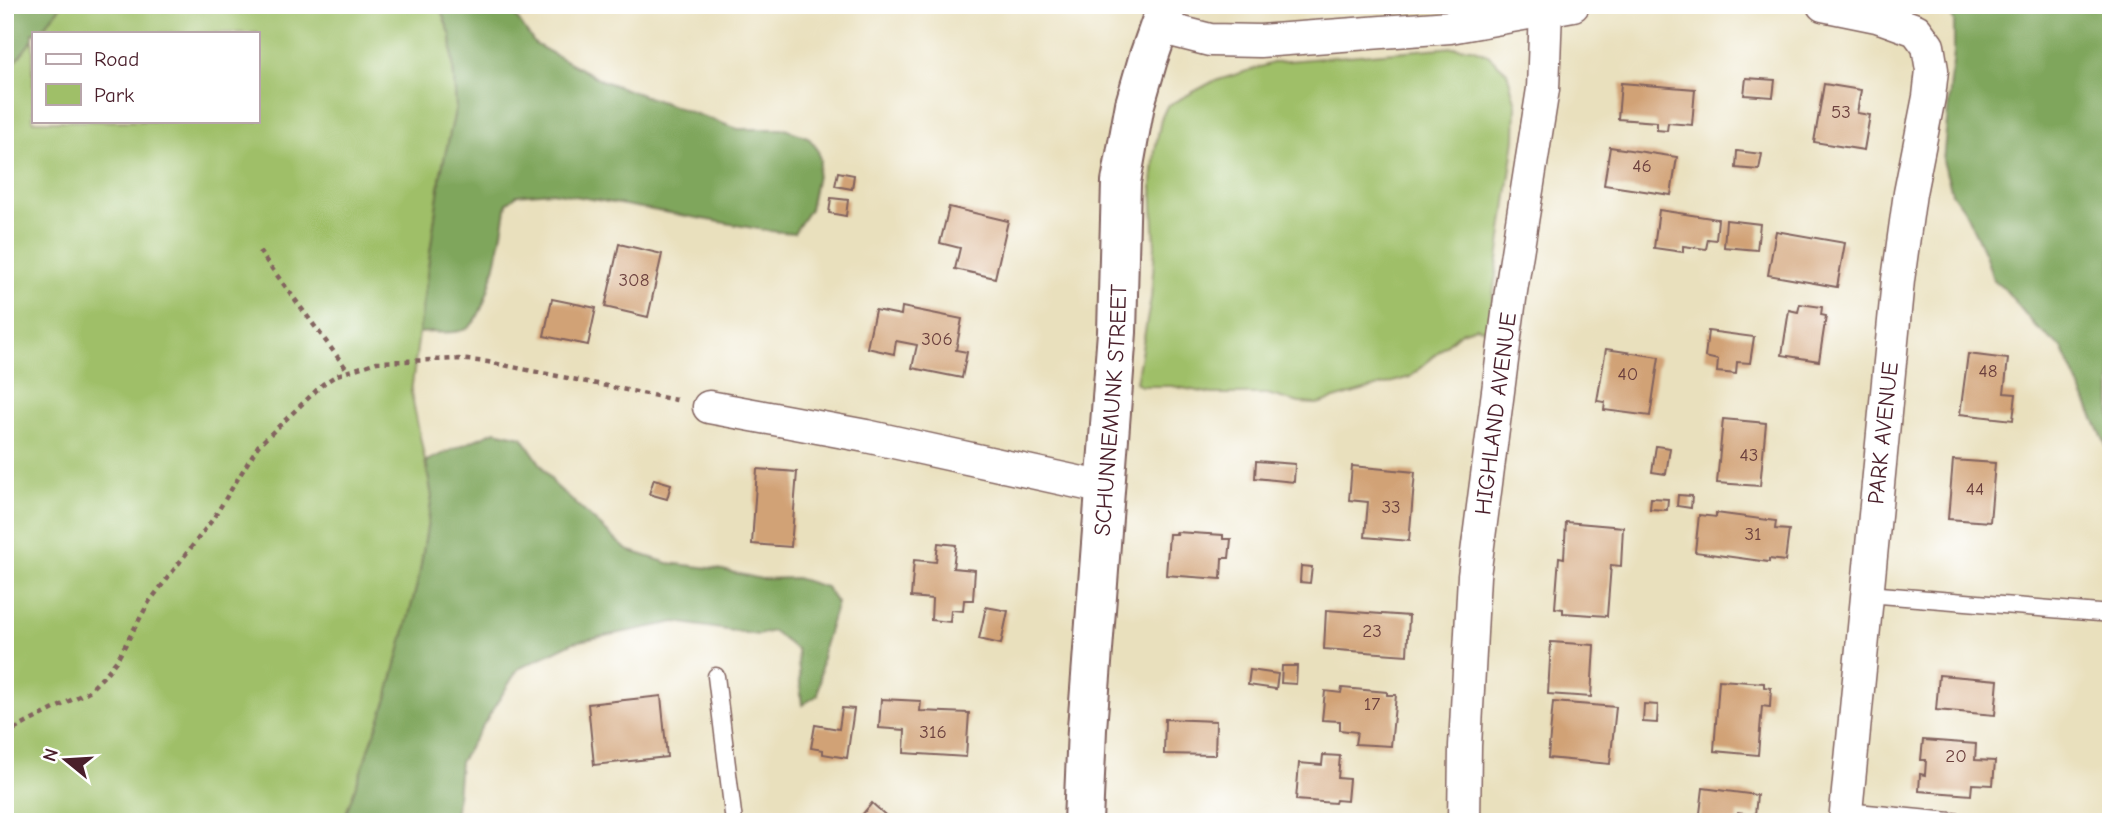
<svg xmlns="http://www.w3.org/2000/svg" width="2116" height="827" font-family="'Comic Neue',sans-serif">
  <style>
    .green { fill: #9fbf68; stroke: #746f4a; stroke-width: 2 }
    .forest { fill: #7fa65c; stroke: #646244; stroke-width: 2 }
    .building { fill: #d1a276 }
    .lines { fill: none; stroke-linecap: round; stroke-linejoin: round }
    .service-casing { stroke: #82635e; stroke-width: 19 }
    .minor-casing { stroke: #82635e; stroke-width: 35 }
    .tertiary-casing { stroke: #82635e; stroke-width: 42 }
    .path { stroke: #82635e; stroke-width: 4.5; stroke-dasharray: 5 5; stroke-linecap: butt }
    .service { stroke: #fff; stroke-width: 16 }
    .minor { stroke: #fff; stroke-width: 32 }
    .tertiary { stroke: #fff; stroke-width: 38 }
    .labels { text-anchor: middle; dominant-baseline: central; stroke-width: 5; stroke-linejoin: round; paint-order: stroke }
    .number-label { font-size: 19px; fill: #6c403e }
    .street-label { font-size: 23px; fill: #4a1f2b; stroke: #fff }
  </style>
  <rect width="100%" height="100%" fill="#fff"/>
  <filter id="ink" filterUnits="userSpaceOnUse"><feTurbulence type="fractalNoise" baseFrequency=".0143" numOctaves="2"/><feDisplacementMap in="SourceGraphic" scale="14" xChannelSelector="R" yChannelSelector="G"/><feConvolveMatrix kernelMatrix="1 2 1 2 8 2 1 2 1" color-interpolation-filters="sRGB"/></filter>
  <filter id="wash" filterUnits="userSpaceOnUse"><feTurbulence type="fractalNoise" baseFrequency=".00686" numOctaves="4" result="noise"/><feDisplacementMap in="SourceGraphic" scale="28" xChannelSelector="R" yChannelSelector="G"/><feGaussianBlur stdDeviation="1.57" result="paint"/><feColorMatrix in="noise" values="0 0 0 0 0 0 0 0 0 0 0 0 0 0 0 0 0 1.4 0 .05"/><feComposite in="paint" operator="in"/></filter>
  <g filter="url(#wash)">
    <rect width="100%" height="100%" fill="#e9e0bd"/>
    <g class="green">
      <path d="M62,5h377l12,31 5,71 -15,66 -30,219 21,104 -13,81 -32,122 -44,123h-338v-747l28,-36v82h224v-88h-218z"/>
      <path d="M1454,47l18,1 16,7 19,17 9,32 -1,35 -27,192 -12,-4 -15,5 -51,45 -93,27 -18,-1 -32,-9h-55l-40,-8h-31l-5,-4 15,-84 4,-51 -3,-63 3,-34 6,-31 6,-13 45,-24 64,-20z"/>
    </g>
    <g class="forest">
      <path d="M5,5h57l-23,28h-6v6l-28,36z"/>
      <path d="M439,5h69l27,39 68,37 135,48h47l23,8 10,13 2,11 -10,48 -16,24 -24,-2 -218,-39 -35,3 -10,8c-4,26 -18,111 -39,125 -12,7 -35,3 -49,5l22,-160 15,-66 -5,-71z"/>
      <path d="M1947,5h164v451l-49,-108 -25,-20 -34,-41 -10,-7 -8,-26 -20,-43 -13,-18 -9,-32 11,-110v-29z"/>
      <path d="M495,431l27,6 33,48 72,65 41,13 50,6 43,10 35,-1 30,9 11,16 -14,46 -5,46 -16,10 -5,-55 -24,-19 -15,4 -82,-13 -102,20 -56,27 -58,93 -5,60h-112l44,-123 32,-122 13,-80 -6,-36z"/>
    </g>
    <g id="blocks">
      <g class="building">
        <path d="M1746,78l29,2 -2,17 -29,-2z"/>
        <path d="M1621,83l74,6 -3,36 -24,-2 -1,8 -10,-1v-8l-39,-3z"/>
        <path d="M1824,84l37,6 -4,23 13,2 -6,35 -50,-8z"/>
        <path d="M1610,147l67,10 -6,38 -67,-10z"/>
        <path d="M1737,151l25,3 -3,16 -23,-2z"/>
        <path d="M838,172l16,3 -2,14 -17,-3z"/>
        <path d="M831,198l17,2 -2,16 -17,-3z"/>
        <path d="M949,207l59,14 -13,57 -40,-9 5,-21 -20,-5z"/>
        <path d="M1659,210l59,9 -2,21 -8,-1 -2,10 -23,-3v6l-29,-4z"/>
        <path d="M1726,220l34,4 -3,26 -33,-3z"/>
        <path d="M1776,231l69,12 -8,44 -69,-12z"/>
        <path d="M619,244l43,10 -14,63 -43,-10z"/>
        <path d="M552,299l44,9 -8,37 -44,-9z"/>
        <path d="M1800,304l22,3 -1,8 5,1 -7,45 -37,-6 7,-45 9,2z"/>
        <path d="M902,307l60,12 -6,31 11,2 -5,26 -50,-10 5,-23 -21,-4 -2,13 -27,-6 8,-38 26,5z"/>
        <path d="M1708,331l46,6 -4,26 -13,-1 -1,12 -19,-2 1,-12 -13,-3z"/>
        <path d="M1606,349l53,8 -9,59 -46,-6 1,-8 -8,-1z"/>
        <path d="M1968,354l40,5 -4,34 12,1 -3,26 -53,-6z"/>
        <path d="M1723,419l43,4 -6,63 -43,-3z"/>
        <path d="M1656,446l14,2 -4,26 -14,-2z"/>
        <path d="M1953,460l42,3 -5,59 -42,-3z"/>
        <path d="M1256,461l39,3 -1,18 -39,-4z"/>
        <path d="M1352,466l63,6 -6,69 -44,-4 3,-35 -19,-2z"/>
        <path d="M757,469l40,3 -6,75 -39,-3z"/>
        <path d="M654,479l17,5 -4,15 -18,-5z"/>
        <path d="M1678,495l14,1 -1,12 -14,-2z"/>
        <path d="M1651,498l17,1 -1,11 -17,-1z"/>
        <path d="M1716,513l60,8 -1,8 14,1 -4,31 -16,-2v3l-74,-10 4,-37 17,2z"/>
        <path d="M1566,522l57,5 -2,39 -10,-1 -4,51 -44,-3v-4l-8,-1 4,-51 5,1z"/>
        <path d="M1176,532l47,3v4h8l-2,19h-7l-1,21 -55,-4 3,-41h8z"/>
        <path d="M938,543l18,2 -3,23 22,2 -2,30h-9l-1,11 -12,-1 -1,12 -19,-2 1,-21 -21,-2 3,-37 22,2z"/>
        <path d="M1301,566l11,1 -2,16 -10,-1z"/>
        <path d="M986,607l22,4 -7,33 -22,-5z"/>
        <path d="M1326,610l83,6 -2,39 -83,-6z"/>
        <path d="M1551,642l43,3 -3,52 -43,-3z"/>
        <path d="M1282,666h15l-1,18 -15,-1z"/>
        <path d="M1250,670l28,4 -2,15 -28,-4z"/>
        <path d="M1939,675l59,5 -3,35 -59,-5z"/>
        <path d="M1719,680l45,3v4l7,1 -1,19 -8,-1 -4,49 -44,-4z"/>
        <path d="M1342,688l45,4v3h9l-5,51 -36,-2 2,-12 -17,-2v-9l-18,-1 3,-29 16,2z"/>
        <path d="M661,696l6,61 -73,8 -6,-61z"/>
        <path d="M881,699l40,2 -1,10 49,2 -3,44 -62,-4 1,-23 -26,-2z"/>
        <path d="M1553,702l63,5 -6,57 -62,-6z"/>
        <path d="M1644,704l14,1 -1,18 -14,-1z"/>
        <path d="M842,708l12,1 -7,49 -24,-4v-4l-12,-2 4,-23 24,4z"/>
        <path d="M1165,719l51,2 -1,34 -51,-1z"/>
        <path d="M1923,740l53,4 -1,16 20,1 -2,24 -21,-1 -1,11 -52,-4 1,-17 5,1 1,-15h-5z"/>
        <path d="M1323,755l17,1 -2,22 11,1 -2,22 -11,-1 -1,3 -39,-3 3,-37 23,2z"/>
        <path d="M1703,788l54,7 -2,20 -17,-2 -1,9h-38z"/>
        <path d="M872,803l21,19h-37z"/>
      </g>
    </g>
  </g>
  <g filter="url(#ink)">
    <use href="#blocks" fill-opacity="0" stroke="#82635e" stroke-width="2"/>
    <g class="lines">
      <g class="service-casing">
        <g id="service">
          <path d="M1868,594l243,20"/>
          <path d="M716,676l18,146"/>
          <path d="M1846,811l115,11"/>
        </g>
      </g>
      <g class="minor-casing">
        <g id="minor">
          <path d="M1823,5l54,11 39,14 12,16 4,24 -3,27 -19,96 -12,87 -53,542"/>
          <path d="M1159,27l51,13 50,1 190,-14 123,-22"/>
          <path d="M709,407l157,29 239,52"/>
          <path id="s1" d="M1464,822l1,-76 9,-170 37,-285 32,-202 3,-79"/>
        </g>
      </g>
      <g class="tertiary-casing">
        <g id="tertiary">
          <path id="s2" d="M1083,822l4,-93 30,-397 4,-150 14,-78 13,-45 19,-54"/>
        </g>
      </g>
      <g class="path">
        <path d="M259,251l89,120"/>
        <path d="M5,734l84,-43 16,-16 12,-15 32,-58 64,-83 45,-73 65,-62 14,-9 40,-13 82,-3 29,3 193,39"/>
      </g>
      <use href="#service" class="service"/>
      <use href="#minor" class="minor"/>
      <use href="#tertiary" class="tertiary"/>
    </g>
  </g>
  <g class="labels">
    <g class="number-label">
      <text x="1841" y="112">53</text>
      <text x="1642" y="166">46</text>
      <text x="634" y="280">308</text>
      <text x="937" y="339">306</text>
      <text x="1988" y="371">48</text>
      <text x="1628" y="374">40</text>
      <text x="1749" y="455">43</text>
      <text x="1975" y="489">44</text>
      <text x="1391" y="507">33</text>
      <text x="1753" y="534">31</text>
      <text x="1372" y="631">23</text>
      <text x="1372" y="704">17</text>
      <text x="933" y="732">316</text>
      <text x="1956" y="756">20</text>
    </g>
    <g class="street-label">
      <text stroke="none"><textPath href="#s2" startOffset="413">SCHUNNEMUNK STREET</textPath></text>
      <text stroke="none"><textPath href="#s1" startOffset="410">HIGHLAND AVENUE</textPath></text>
      <text transform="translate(1883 433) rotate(-84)">PARK AVENUE</text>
    </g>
  </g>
  <rect width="2116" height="827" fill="none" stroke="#fff" stroke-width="28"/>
  <rect x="32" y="32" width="228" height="91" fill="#ffffff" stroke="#b7a5aa" stroke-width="2"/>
  <rect x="46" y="54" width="35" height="10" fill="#ffffff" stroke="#b7a5aa" stroke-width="2"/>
  <text x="94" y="66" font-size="21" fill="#4a1f2b">Road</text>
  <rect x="46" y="84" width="35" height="21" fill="#9fbf68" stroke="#b7a5aa" stroke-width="2"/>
  <text x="94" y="102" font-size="21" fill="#4a1f2b">Park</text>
  <g transform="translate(66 760) rotate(288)" stroke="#ffffff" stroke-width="5" paint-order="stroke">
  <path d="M0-5L12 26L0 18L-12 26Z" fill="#4a1f2b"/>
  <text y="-10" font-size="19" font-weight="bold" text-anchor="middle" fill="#4a1f2b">N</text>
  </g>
</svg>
